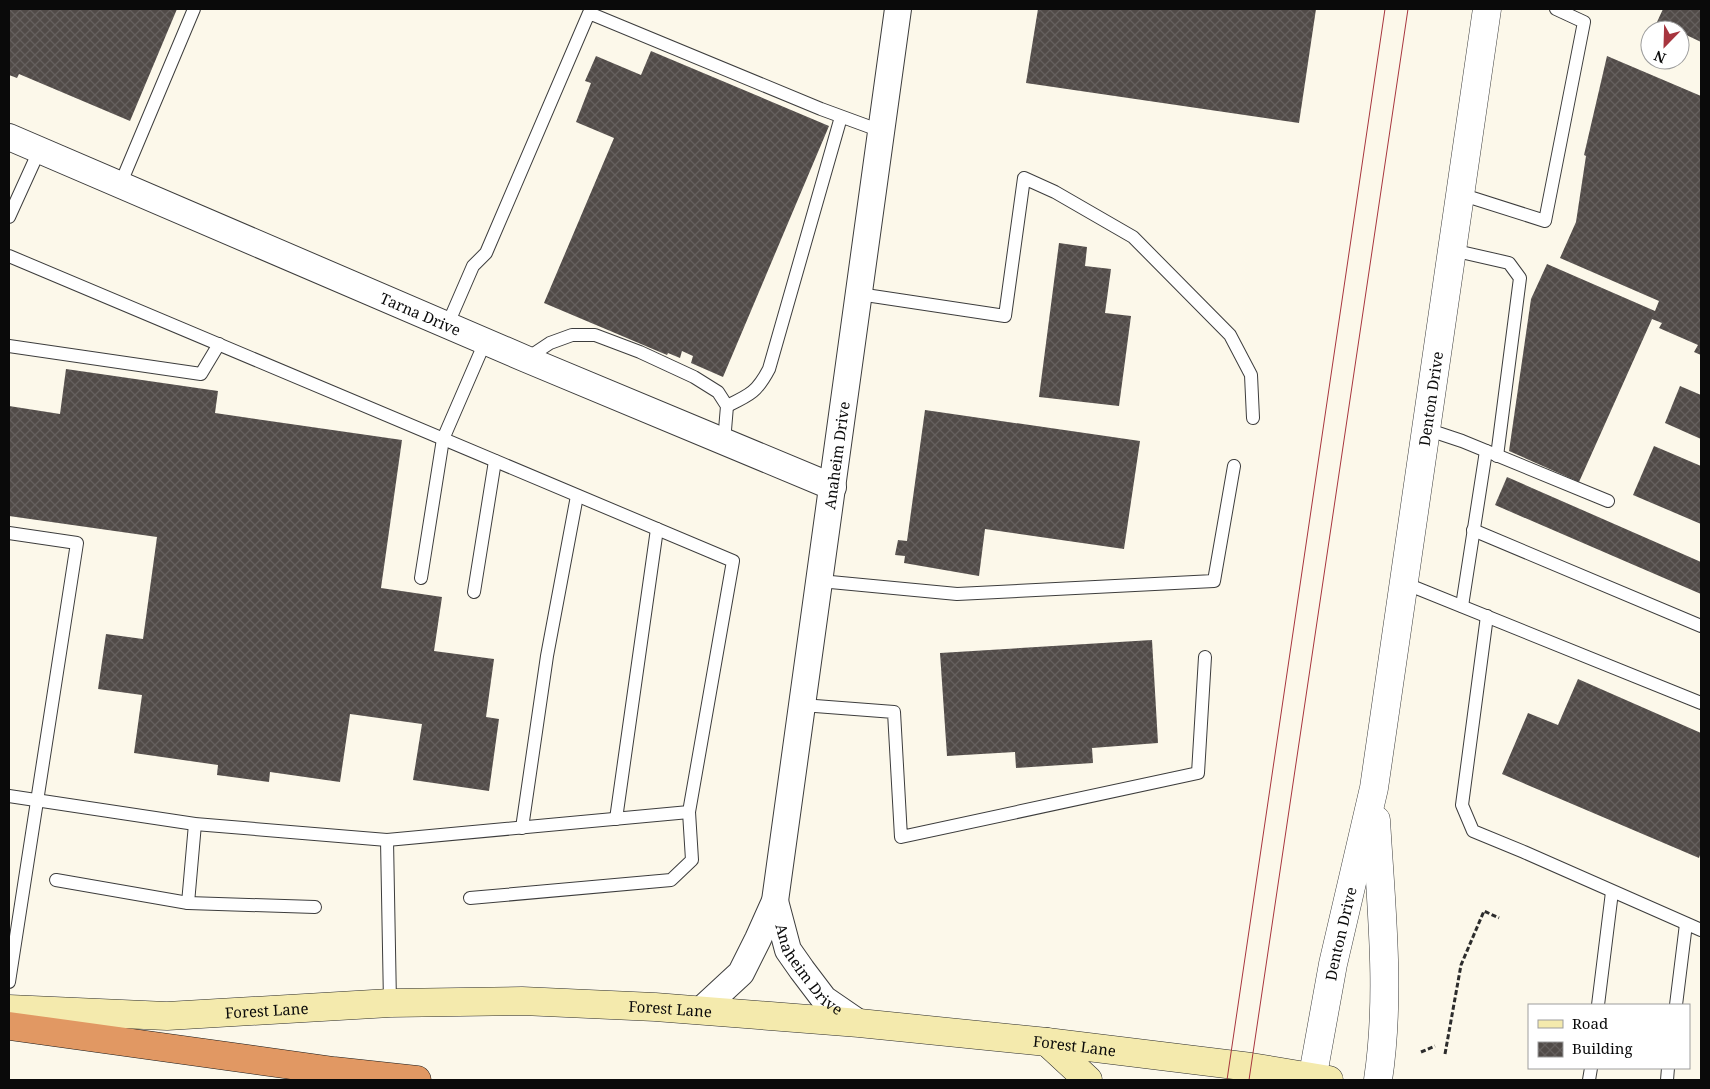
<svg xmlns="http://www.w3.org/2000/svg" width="1710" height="1089" font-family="'Noto Serif',serif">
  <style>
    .building { fill: url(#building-cross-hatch) }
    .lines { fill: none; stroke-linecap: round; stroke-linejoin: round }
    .service-casing { stroke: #3d3d3d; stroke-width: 14 }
    .minor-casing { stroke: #3d3d3d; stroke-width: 28 }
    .tertiary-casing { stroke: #3d3d3d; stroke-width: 29 }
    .secondary-casing { stroke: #2c2c2c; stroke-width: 29 }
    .motorway-casing { stroke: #1b1b1b; stroke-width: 29 }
    .path { stroke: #2c2c2c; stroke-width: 3; stroke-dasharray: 5 2.5; stroke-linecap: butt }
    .service { stroke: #fff; stroke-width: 12 }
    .minor { stroke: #fff; stroke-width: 26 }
    .tertiary { stroke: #fff; stroke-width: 28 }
    .secondary { stroke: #f4eaad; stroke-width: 28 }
    .motorway { stroke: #e19863; stroke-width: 28 }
    .tram { stroke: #a7353e; stroke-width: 1 }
    .labels { text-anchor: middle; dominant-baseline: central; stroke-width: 5; stroke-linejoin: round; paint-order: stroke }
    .street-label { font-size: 15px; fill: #0a0a0a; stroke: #fff }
  </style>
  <defs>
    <pattern id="building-cross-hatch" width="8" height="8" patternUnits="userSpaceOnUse" patternTransform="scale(1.25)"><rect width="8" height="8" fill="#514b48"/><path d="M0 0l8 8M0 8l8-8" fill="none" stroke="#65605e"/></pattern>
  </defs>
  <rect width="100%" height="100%" fill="#fcf8ea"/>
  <g class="building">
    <path d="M9,9h168l-47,112 -111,-47 -2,4 -8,-3z"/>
    <path d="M1038,9h278l-17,114 -273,-40z"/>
    <path d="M1663,9h38v33l-21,-10v-2h-6l-17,-8z"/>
    <path d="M651,51l178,75 -106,251 -32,-14 2,-7 -11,-5 -2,7 -12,-5 -1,2 -123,-52 70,-165 -38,-16 15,-39 -6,-2 11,-25 45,19z"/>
    <path d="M1607,56l94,40v259l-7,-3 4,-7 -39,-17 3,-5 -10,-4 -73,163 -70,-31 22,-152 16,-35 108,47 4,-10 -99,-43 16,-36 10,-66 -2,-1z"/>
    <path d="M1059,243l28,4 -2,19 26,3 -6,44 26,3 -12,90 -80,-9z"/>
    <path d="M66,369l152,22 -3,22 187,27 -21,148 61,9 -8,54 60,8 -8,58 13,2 -10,72 -76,-11 9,-56 -72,-10 -10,68 -70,-10 -1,10 -52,-7 1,-10 -84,-12 8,-58 -44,-6 8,-55 37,5 14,-102 -148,-21v-110l51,8z"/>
    <path d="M1680,386l21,9v44l-36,-16z"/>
    <path d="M925,410l215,31 -16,108 -139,-20 -6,47 -75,-13 1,-7 -10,-1 3,-15 9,1z"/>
    <path d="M1654,446l47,20v58l-68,-29z"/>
    <path d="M1507,477l194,85v32l-206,-89z"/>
    <path d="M1152,640l6,103 -66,5 1,15 -77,5 -1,-16 -68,4 -7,-103z"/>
    <path d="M1578,679l123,54v119l-2,6 -197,-84 26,-61 30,12z"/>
  </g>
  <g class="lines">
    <g class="service-casing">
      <g id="service">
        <path d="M120,185l74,-176"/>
        <path d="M1460,194l85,27 39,-199 -28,-13"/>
        <path d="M9,217l30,-66"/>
        <path d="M1452,250l57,13 11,15 -23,178"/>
        <path d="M9,256l724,305 -44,251 -302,28 3,163"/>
        <path d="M859,294l146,22 19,-138 31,14 78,45 97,98 21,40 2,43"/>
        <path d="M447,326l26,-60 13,-13 103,-240 232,96 60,22"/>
        <path d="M9,346l192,28 18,-30"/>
        <path d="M526,359l24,-16 22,-8h23l45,17 54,25 24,15 9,14 -3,36"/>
        <path d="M727,406c23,-11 30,-14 42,-37l72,-252"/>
        <path d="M1426,429l36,12 146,60"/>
        <path d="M1473,530l228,96"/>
        <path d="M9,533l68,10 -68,439"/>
        <path d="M421,578l22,-139 42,-97"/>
        <path d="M820,581l137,13 257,-13 20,-115"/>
        <path d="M1404,583l297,120"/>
        <path d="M474,592l21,-131"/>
        <path d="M1462,606l24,-155"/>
        <path d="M1487,616l-25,189 11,26 51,21 177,78"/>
        <path d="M802,705l92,7 7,125 297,-64 7,-116"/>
        <path d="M9,796l186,28 192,16"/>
        <path d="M616,819l41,-290"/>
        <path d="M195,824l-7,79 127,4"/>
        <path d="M522,828l25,-172 30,-160"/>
        <path d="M56,880l132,23"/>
        <path d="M470,898l201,-18 21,-20 -3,-48"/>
        <path d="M1598,1005l14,-113"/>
        <path d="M1676,1005l10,-81"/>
        <path d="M1589,1080l2,-12"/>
        <path d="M1667,1080l1,-12"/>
      </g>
    </g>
    <g class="minor-casing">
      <g id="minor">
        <path id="s1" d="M9,137l517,222 307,128"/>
        <path id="s2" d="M775,901l13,49 14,20 22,29 35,24"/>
        <path id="s3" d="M701,1010l40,-37 17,-34 17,-38 123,-892"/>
      </g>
    </g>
    <g class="tertiary-casing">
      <g id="tertiary">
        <path d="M1376,820c5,86 15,174 2,260"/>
        <path id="s4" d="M1312,1080l21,-116 41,-176 113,-779"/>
      </g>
    </g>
    <g class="secondary-casing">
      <g id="secondary">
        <path id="s5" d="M9,1009l158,7 223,-13 132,-2 133,6 204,16 188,19 204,25 78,13"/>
        <path d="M1047,1042l41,38"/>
      </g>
    </g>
    <g class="motorway-casing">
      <path id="motorway" d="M9,1026l325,45 83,9"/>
    </g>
    <g class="path">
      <path d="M1421,1052l14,-6"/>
      <path d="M1445,1054l16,-89 23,-54 15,7"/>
    </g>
    <use href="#service" class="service"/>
    <use href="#minor" class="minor"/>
    <use href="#tertiary" class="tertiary"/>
    <use href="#secondary" class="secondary"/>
    <use href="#motorway" class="motorway"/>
    <g class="tram">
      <path d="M1227,1080l158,-1071"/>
      <path d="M1249,1080l159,-1071"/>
    </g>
  </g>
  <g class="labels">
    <g class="street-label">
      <text stroke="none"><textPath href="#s1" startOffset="448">Tarna Drive</textPath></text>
      <text stroke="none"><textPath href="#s4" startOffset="692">Denton Drive</textPath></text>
      <text stroke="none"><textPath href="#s3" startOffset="584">Anaheim Drive</textPath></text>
      <text stroke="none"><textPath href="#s4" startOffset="149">Denton Drive</textPath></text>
      <text stroke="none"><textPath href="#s2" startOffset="78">Anaheim Drive</textPath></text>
      <text stroke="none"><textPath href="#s5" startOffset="662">Forest Lane</textPath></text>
      <text stroke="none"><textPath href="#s5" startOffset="258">Forest Lane</textPath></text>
      <text stroke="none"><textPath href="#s5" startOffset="1068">Forest Lane</textPath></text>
    </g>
  </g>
  <rect width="1710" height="1089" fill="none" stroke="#0a0a0a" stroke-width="20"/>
  <rect x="1528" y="1004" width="162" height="65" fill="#ffffff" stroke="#9d9d9d"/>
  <rect x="1538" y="1020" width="25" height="8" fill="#f4eaad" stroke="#9d9d9d"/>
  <text x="1572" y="1029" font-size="15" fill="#0a0a0a">Road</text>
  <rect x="1538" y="1042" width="25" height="15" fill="url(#building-cross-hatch)" stroke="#9d9d9d"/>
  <text x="1572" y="1054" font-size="15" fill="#0a0a0a">Building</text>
  <g transform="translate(1665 45) rotate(203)"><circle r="24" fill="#ffffff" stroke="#9d9d9d"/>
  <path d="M0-4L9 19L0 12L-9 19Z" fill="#a7353e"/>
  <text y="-8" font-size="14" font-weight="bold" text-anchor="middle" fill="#0a0a0a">N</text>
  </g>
</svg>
